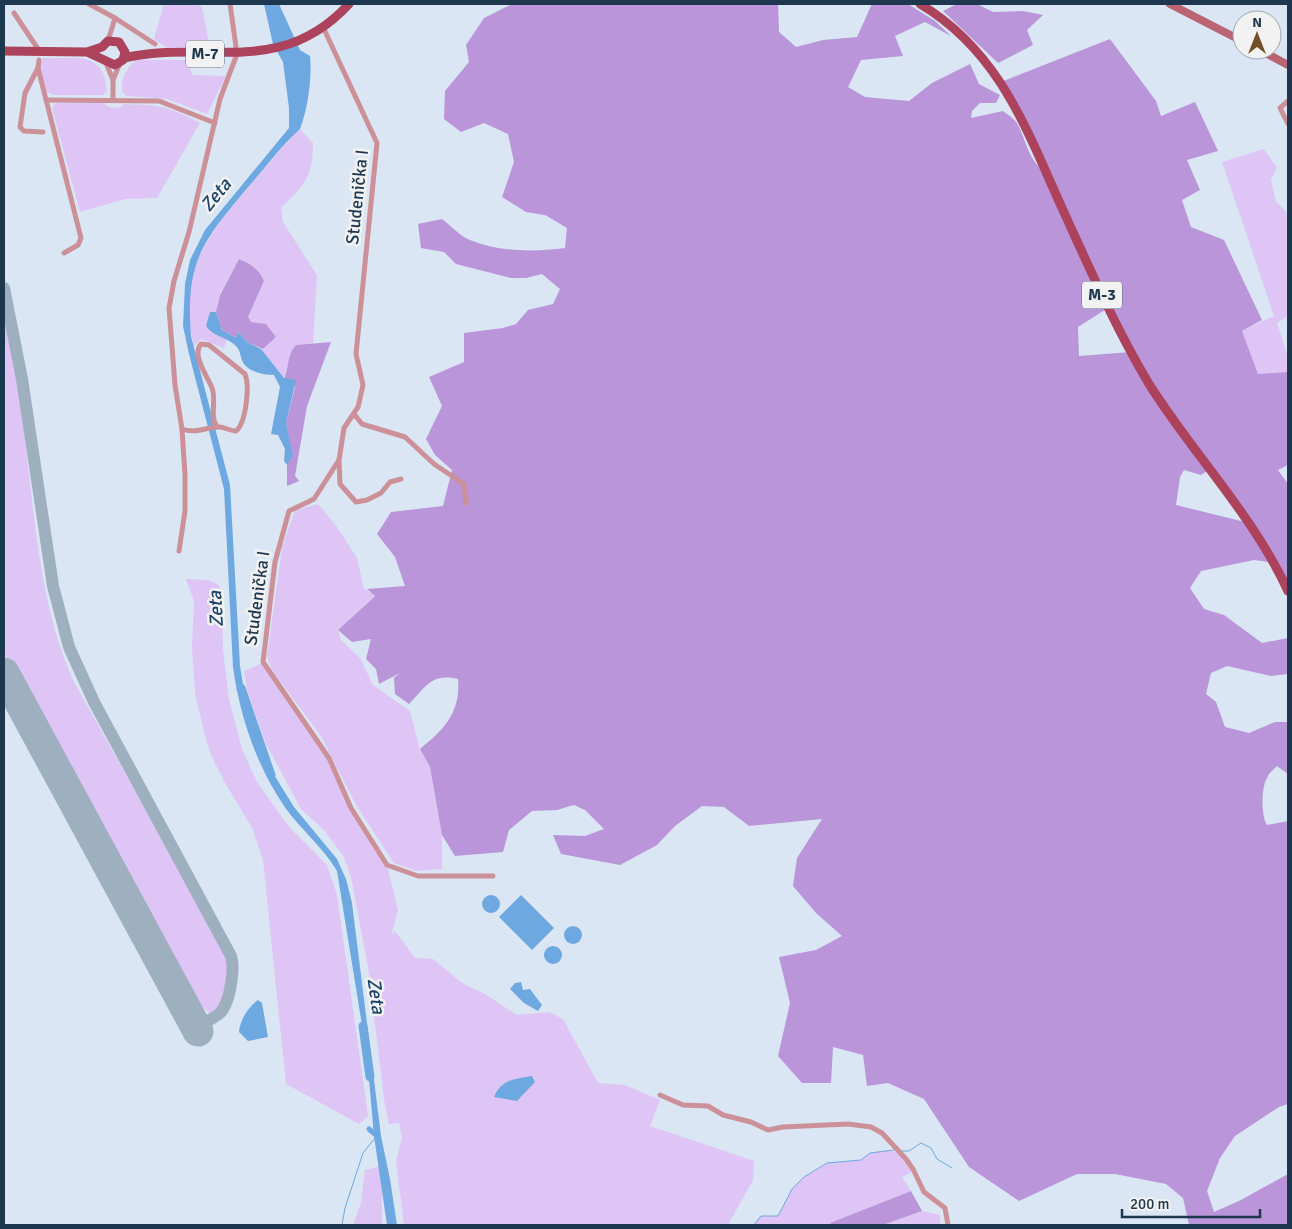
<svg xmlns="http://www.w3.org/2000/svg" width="1292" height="1229" font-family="Signika,sans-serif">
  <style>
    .green { fill: #dfc5f5 }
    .forest { fill: #ba95d9; fill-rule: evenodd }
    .water { fill: #6ea8e1 }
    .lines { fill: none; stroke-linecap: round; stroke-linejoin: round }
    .stream { stroke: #6ea8e1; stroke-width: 1 }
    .canal { stroke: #6ea8e1; stroke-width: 5 }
    .river { stroke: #6ea8e1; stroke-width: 9 }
    .taxiway { stroke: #9eafc0; stroke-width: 12 }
    .runway { stroke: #9eafc0; stroke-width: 31 }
    .minor { stroke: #cc9099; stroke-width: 5 }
    .secondary { stroke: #ba6474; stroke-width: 8 }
    .primary { stroke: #ac425b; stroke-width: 9 }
    .labels { text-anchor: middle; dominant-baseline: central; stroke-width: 5; stroke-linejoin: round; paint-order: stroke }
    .shield { fill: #f2f2f2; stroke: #5d6f80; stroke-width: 1 }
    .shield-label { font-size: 16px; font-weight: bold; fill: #1d374f }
    .street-label { font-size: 18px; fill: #1d374f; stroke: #f2f2f2 }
    .water-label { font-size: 19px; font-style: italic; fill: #1a4369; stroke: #f2f2f2 }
  </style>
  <rect width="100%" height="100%" fill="#dae6f3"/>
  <g class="green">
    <path d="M164,4h31l7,3 8,41 -40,2 -16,-11z"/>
    <path d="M43,58c32,1 61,-8 64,33l-4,4h-50l-7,-4 -7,-24z"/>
    <path d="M135,60h52l5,15 34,1 -19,38 -40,-15 -41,-3 -4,-5c-1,-14 4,-20 13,-31z"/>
    <path d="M56,103h48l5,4 10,1 5,-4c36,1 44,2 76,19l-43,75 -32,1 -45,13 -28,-104z"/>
    <path d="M300,129l13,14c0,35 -9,42 -32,65l2,14 34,53 -4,68 -16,2c-13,14 -5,18 -14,33l-21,-28 14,-13 -9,-12 -16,-3 -3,-5 16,-36c-5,-12 -13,-17 -25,-22l-19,34 -4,19 -7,1 7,22 11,4 -3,9 -23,-9 -7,7c-19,-73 14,-111 57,-162 16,-18 31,-38 49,-55z"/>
    <path d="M1264,149l13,19 -6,12 5,21 12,13v102l-11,7 11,34v16l-30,1 -16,-43 32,-15 -52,-154z"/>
    <path d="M4,315c9,27 12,59 16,87 14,92 15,194 54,280l151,270c5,14 0,54 -14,61 -8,-2 -12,-16 -24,-22l-183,-339z"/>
    <path d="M318,504l19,23 20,31 7,31 11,6 -37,35 3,10 19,18 13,27 37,26 10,39 10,18 12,66v35l-26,2 -22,-8 -39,-60 -34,-67 -50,-67 -4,-13 15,-108 13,-38z"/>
    <path d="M186,579l22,1 11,5 3,7 1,57 6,51 13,49 15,33 32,45 38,38 10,30 31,221 -9,8 -73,-40 -23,-224 -11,-32 -28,-47 -13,-26 -6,-19 -10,-43 -3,-46 2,-46z"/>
    <path d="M263,663l67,96 21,49 36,57 11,46 -7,24 4,-4 20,27 18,1 29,24 23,11 32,21 32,-3 14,7 35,64 27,2 35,15 -10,26 104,35 -1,19 -25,45h-324l-8,-64 6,-24 -3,-14 -10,1 -4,-18 -17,-139 -17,-90 -7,-20 -19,-26 -24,-22 -35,-65 -19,-54 -3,-19z"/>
    <path d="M887,1150l13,3 14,18 -12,6 9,14 -81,32 1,2h-77l6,-9h18l14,-27 12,-12 23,-14 34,-3 9,-7z"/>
    <path d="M382,1166v59h-29l8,-22 4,-33z"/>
    <path d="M922,1211l18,4v10h-56z"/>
  </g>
  <g class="forest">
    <path d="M512,4h266l1,28 17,15 27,-7 34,-3 15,-33h36l27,17 16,15 -26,-14 -30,14 8,20 -42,4 -13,27 17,10 44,4 23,-18 38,-19 9,20 21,11 -4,8h-16l-8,8 -1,7 32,-7c5,4 12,8 15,14 9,18 10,34 27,47l-44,-90 109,-43 46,62 5,15 34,-14 23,49 -31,9 13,30 -18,10 9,27 33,13 38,80 -20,11 16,43 30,-2v93l-10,5 10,14v107l-13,-28 -21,-3 -53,11 -11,17 14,21 20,6 38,28 26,-5v36l-17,2 -44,-10 -16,7 -5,21 10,8 9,25 24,6 26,-11h13v52l-11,-8c-3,3 -8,7 -10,12 -6,10 -6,38 0,47l21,-4v283l-9,3 -44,29 -15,22 -13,33 7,21 27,-12 47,-26v51h-99l-6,-27 -17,-14 -51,-10h-38l-58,27 -50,-34 -45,-68 -36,-16 -21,3 -4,-31 -30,-8 -2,36h-29l-24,-27 12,-53 -11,-46 37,-7 26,-14 -26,-23 -23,-27 4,-28 25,-39 -73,7 -25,-19 -22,-1 -27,20 -18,19 -37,20 -59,-11 -8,-19 32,1 19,-7 -19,-19 -11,-5 -17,5 -25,1 -23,19 -6,22 -48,4 -13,-21 -12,-68 -10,-18c24,-19 41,-37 38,-70 -27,-6 -31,7 -49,25l-14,-10 -1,-16 6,-5 -21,11 -3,-15 -10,-10 5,-20 -19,3 -14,-12 37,-34 -8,-7 38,-3 -10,-29 -18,-23 14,-22 52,-6 9,-36 -17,-15 -9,-16 16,-33 -13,-29 35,-15v-29l39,-5 13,-4 12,-14 25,-6 7,-15 -18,-15 -16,4h-15l-55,-14 -12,-12 -23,-4 -3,-24 24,-5c8,6 18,17 28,21 29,12 64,12 95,8l2,-20 -22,-13 -19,-3 -24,-15 12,-35 -6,-28 -24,-11 -23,9 -17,-13 1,-28 24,-29 -3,-17 18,-27zM1108,308l23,44 -52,4 -1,-29zM1210,469l39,54 -73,-18 4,-28 4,-7 17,5z"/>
    <path d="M957,4h20l16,8 30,-1 20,4 -16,15 6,15 -35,18 -55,-52z"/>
    <path d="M239,259c12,5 20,10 25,22l-16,36 3,5 15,2 10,13 -13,12 -16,-7 -9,-10 -2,6 -14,-8 -6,-18 4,-17z"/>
    <path d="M331,342l-24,64 -12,70 4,5 -12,5v-21l5,-9 -6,-33 9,-36 -11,-8c6,-14 2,-22 12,-34z"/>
    <path d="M911,1191l11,20 -39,14h-52l-1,-2z"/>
  </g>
  <g class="water">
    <path d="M264,4h15l21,46 10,6c2,23 -2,52 -10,73 -19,17 -34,38 -51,57 -46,55 -64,75 -58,150l39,149 10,181 7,44 16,47 31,50 43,52 9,20 6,24 29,233 9,43 7,46h-10l-13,-89 -7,-80 -30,-185c-14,-24 -37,-42 -53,-65 -28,-42 -44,-89 -51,-139l-9,-178 -35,-135 -6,-28 2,-42 5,-24 15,-30 84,-102v-20l-6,-46 -10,-18z"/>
    <path d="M210,312h6l6,18 14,8 2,-6 9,10 14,7 23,29 12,2 -10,43 7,33 -6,9 -3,-4 1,-12 -7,-14 -7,-1 9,-47 -6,-12c-10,0 -24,-3 -30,-11 -4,-6 -3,-13 -8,-18 -10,-10 -23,-9 -30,-20z"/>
    <circle cx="491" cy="904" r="9"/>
    <path d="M521,895l33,33 -22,22 -33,-33z"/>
    <circle cx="573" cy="935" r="9"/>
    <circle cx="553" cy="955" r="9"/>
    <path d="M521,982l2,8 7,-1 12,16 -4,6 -14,-8 -14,-14 5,-6z"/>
    <path d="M258,1000l4,3 6,34 -20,4 -9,-9c1,-12 9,-25 19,-32z"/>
    <path d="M532,1076l3,6 -18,19 -23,-4c7,-18 22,-18 38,-21z"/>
  </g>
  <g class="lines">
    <g class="stream">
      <path d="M900,1151h9l12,-8 10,5 6,11 15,9"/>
      <path d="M342,1225l3,-17 18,-55 12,-15"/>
      <path d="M754,1225l7,-9h17l14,-27 12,-12 23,-14 34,-3 9,-7 24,-3"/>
    </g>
    <path class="canal" d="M369,1129l8,7"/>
    <g class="river">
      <path d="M241,688l30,87"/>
      <path d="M363,1026l7,51"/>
    </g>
    <path class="taxiway" d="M4,288l18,91 31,207 16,61 25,55 137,254c4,13 -1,47 -11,57 -7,6 -16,10 -24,14"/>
    <path class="runway" d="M4,673l194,358"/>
    <g class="minor">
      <path d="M89,4l26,14 -7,23"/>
      <path d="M14,13l26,39"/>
      <path d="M115,18l40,26"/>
      <path d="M323,27l54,116 -21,211 7,31 -5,22 -14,21 -5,32 -25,39 -25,12 -14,51 -12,100 66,96 22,50 36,57 31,11h75"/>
      <path d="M39,60l-1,8 43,170 -3,7 -14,8"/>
      <path d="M106,63l7,17"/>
      <path d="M38,68l-13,25 -5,34 4,4 19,1"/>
      <path d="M46,100l113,1 56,22"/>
      <path d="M113,100v-20l7,-17"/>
      <path d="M1288,101l-8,7 8,16"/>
      <path d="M354,414l8,10 43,13 29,27 30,20 2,19"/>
      <path d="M182,429c14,5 24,-2 37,-2 6,0 11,4 17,4 10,-8 14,-45 9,-57l-36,-29 -8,-1c-10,11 7,33 11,44 5,13 -3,27 5,39"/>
      <path d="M339,460l1,24 16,18 11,-2 14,-7 9,-11 11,-3"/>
      <path d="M179,551l6,-40v-36l-3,-46 -7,-44 -6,-77 5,-27 15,-49 31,-133 17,-45 -7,-50"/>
      <path d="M660,1095l23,10 25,1 15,9 28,7 17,8 15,-3 65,-3 23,3 11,6 24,26 7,10 11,23 21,16 3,17"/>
    </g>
    <g class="secondary">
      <path d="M1170,4l72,37"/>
      <path d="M1260,50l28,15"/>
    </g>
    <g class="primary">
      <path d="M920,4c79,47 106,124 142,204 27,59 53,119 87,176 44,70 104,131 139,207"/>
      <path d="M4,51l83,1 15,-5 6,-6 11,1 6,10 -2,8 -8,5 -28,-13"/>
      <path d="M124,58c83,-19 156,21 225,-54"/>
    </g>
  </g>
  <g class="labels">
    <g class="shield">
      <rect x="186" y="40.5" width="38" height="27" rx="4"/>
      <rect x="1082" y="281.5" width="40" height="27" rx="4"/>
    </g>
    <g class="shield-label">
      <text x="205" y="54">M-7</text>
      <text x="1102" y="295">M-3</text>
    </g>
    <g class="street-label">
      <text transform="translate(357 197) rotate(-84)">Studenička I</text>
      <text transform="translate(257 598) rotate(-82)">Studenička I</text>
    </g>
    <g class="water-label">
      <text transform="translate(216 195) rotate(-51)">Zeta</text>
      <text transform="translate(216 609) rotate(-93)">Zeta</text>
      <text transform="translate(376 996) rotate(82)">Zeta</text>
    </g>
  </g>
  <rect width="1292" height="1229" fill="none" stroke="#1d374f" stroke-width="10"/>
  <g transform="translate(1257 35)"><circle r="24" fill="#f2f2f2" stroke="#9da7b1"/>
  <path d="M0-4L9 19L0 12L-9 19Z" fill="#714f27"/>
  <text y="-8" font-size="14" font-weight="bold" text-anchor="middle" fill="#1d374f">N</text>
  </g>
  <path d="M1122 1209v8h138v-8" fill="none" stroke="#1d374f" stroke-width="2.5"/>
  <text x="1130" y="1209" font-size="15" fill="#1d374f" stroke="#f2f2f2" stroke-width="4" paint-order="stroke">200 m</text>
</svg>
